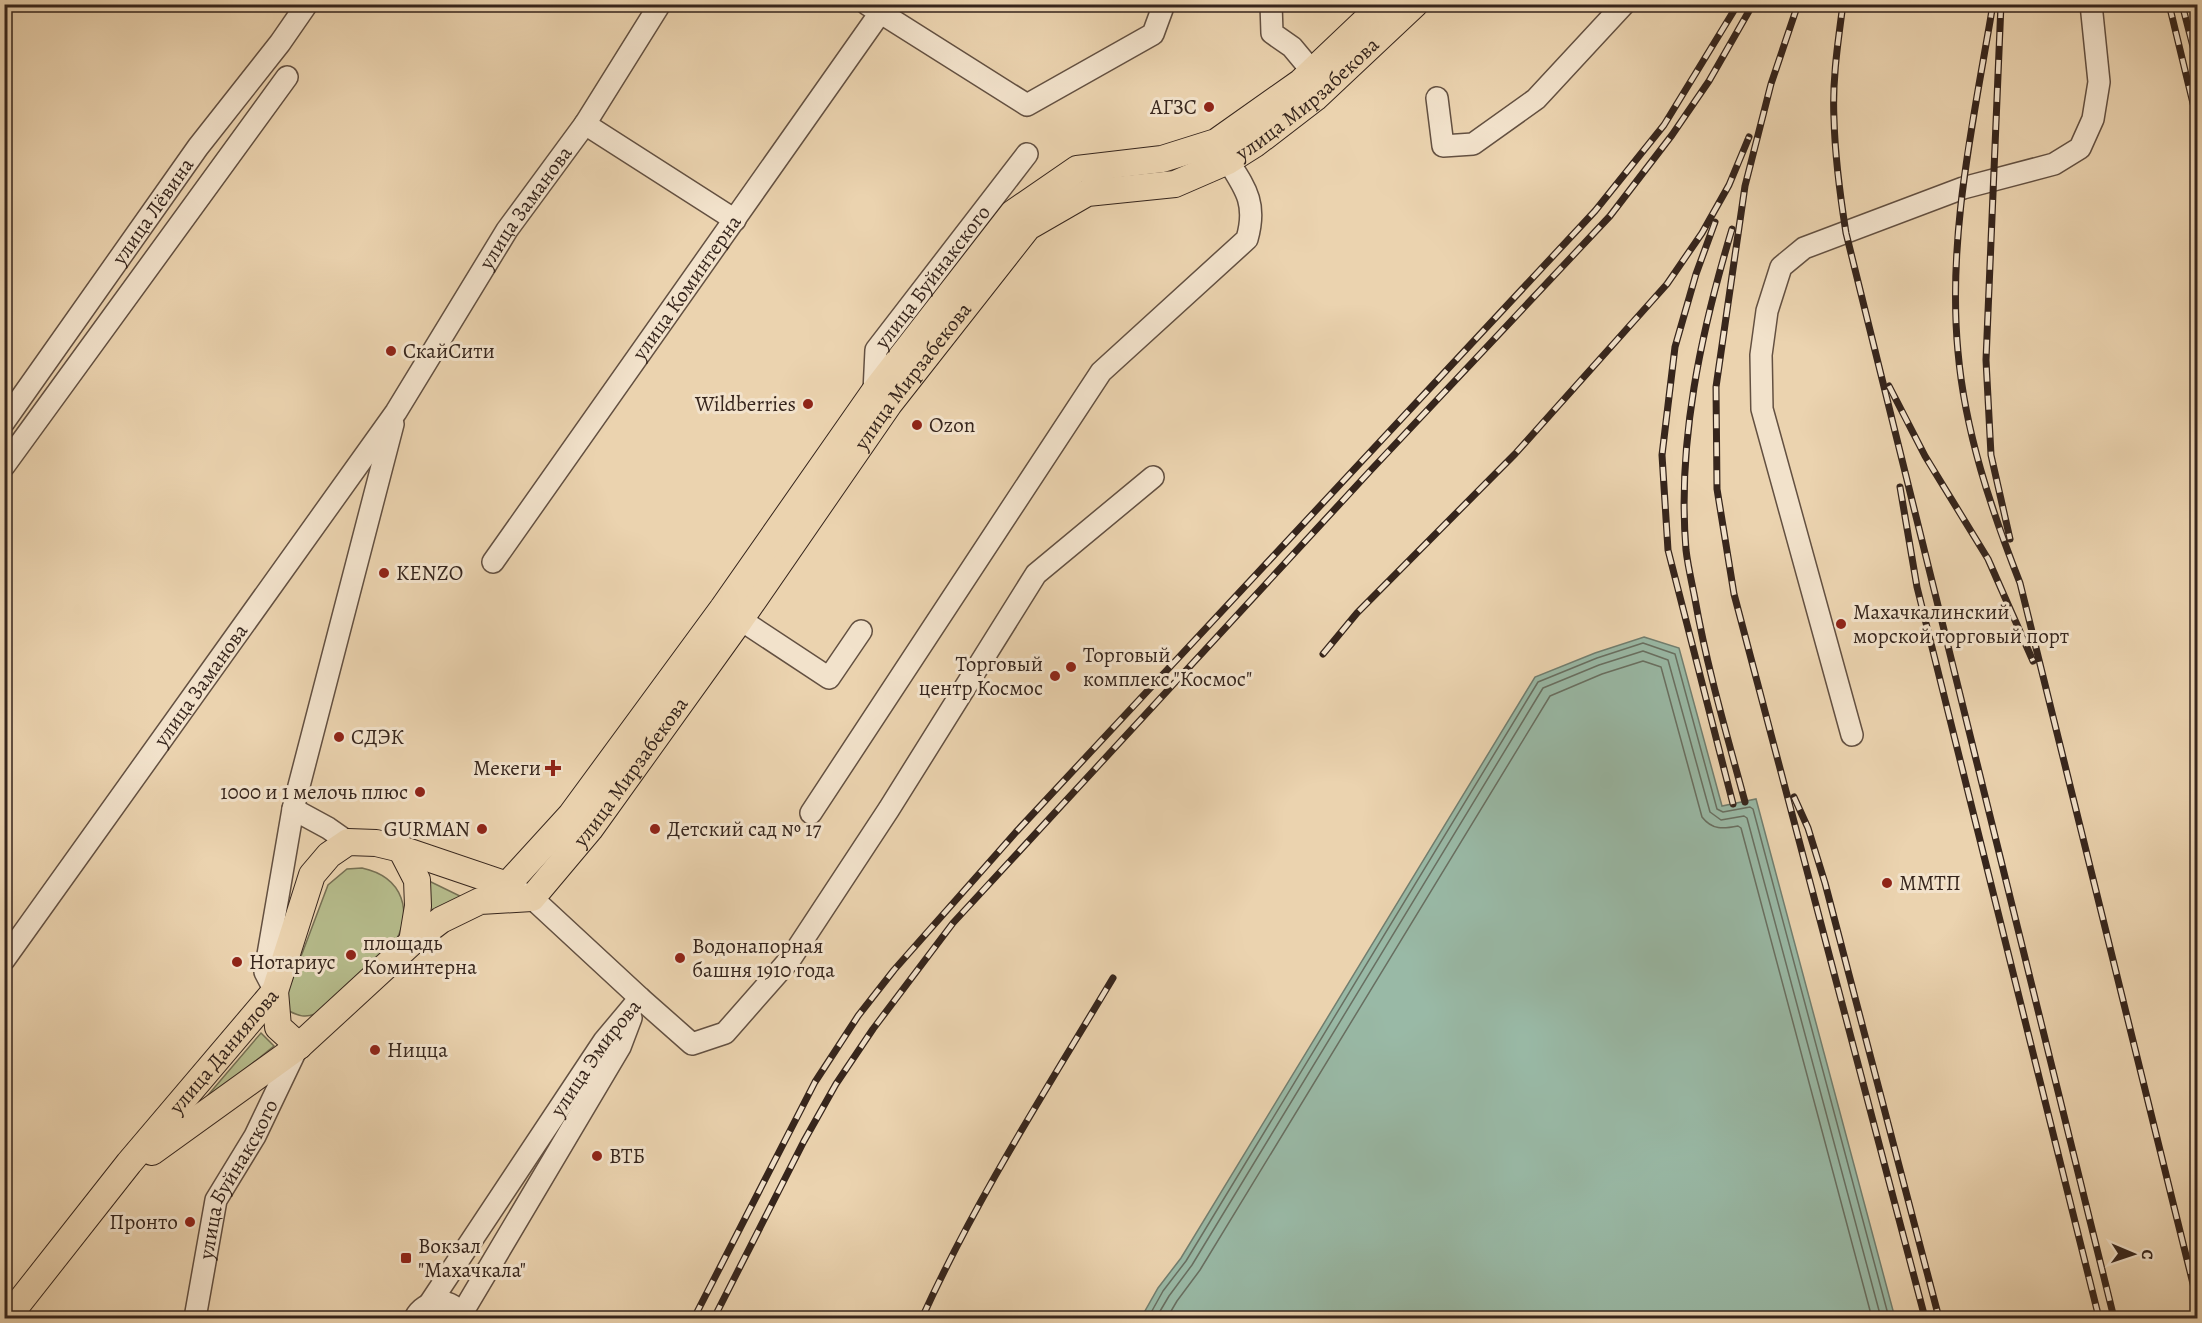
<svg xmlns="http://www.w3.org/2000/svg" width="2202" height="1323" font-family="Alegreya,serif">
<rect width="100%" height="100%" fill="#ebd3af"/>
<filter id="stains"><feTurbulence type="fractalNoise" baseFrequency=".00333" numOctaves="4"/><feColorMatrix values="0 0 0 0 .2 0 0 0 0 .09 0 0 0 0 .02 0 0 0 .5 -.17"/></filter>
<radialGradient id="worn" r=".72"><stop offset=".6" stop-color="#630" stop-opacity="0"/><stop offset="1" stop-color="#630" stop-opacity=".3"/></radialGradient>
<g fill="#b6bc8c" stroke="#767054" stroke-width="1.5">
<path d="M 362,868 C 403,877 415,912 392,947 L 315,1014 C 305,1018 299,1016 289,1011 L 286,996 L 328,885 L 347,869 Z"/>
<polygon points="429,881 464,898 425,917"/>
<polygon points="261,1033 274,1046 197,1108"/>
</g>
<polygon fill="#99b9a6" stroke="#717e6f" stroke-width="1.5" points="1644,637 1679,648 1722,806 1756,799 1895,1318 1141,1318 1158,1288 1181,1258 1535,677 1595,653"/>
<g fill="none" stroke-linecap="round" stroke-linejoin="round">
<g stroke="#686f61" stroke-width="1.5">
<polyline points="1148,1318 1163,1291 1186,1261 1538,682 1597,658 1643,643 1675,654 1717,809 1723,812 1750,807 1753,809 1889,1318"/>
<polyline points="1156,1318 1169,1296 1192,1265 1543,688 1599,665 1643,651 1668,660 1710,812 1721,820 1744,816 1747,818 1881,1318"/>
<path d="M 1167,1318 L 1177,1301 L 1200,1270 L 1550,696 L 1602,674 L 1643,661 L 1661,667 L 1702,817 C 1712,830 1723,829 1738,826 L 1741,828 L 1872,1318"/>
</g>
<g stroke="#635041" stroke-width="24">
<g id="minor">
<polyline points="867,4 1027,105 1153,34 1164,4"/>
<polyline points="1271,4 1272,33 1292,47 1312,71"/>
<polyline points="1437,98 1443,146 1473,144 1536,99 1624,4"/>
<polyline points="585,124 735,220"/>
<path id="s1" d="M 879,396 L 874,392 L 876,350 L 1027,154"/>
<path id="s2" d="M 4,422 L 198,147 L 280,43 L 307,4"/>
<polyline points="4,466 287,77"/>
<path id="s3" d="M 493,562 L 880,13"/>
<polyline points="729,612 829,678 861,631"/>
<polyline points="1852,735 1762,409 1761,355 1767,311 1781,267 1804,248 1963,188 2054,164 2080,148 2093,119 2099,82 2091,4"/>
<polyline points="293,809 328,828 348,842"/>
<path d="M 811,813 L 1101,372 L 1247,239 C 1257,204 1246,189 1228,161"/>
<polyline points="518,891 532,898 640,998 692,1044 725,1033 791,958 889,809 1036,574 1153,477"/>
<path id="s4" d="M 4,960 L 396,412 L 507,230 L 585,124 L 660,4"/>
<polyline points="275,991 265,972 293,809 393,424"/>
<path id="s5" d="M 430,1303 L 604,1041 L 640,998"/>
<polyline points="461,1315 620,1047 631,1018"/>
<path id="s6" d="M 195,1318 L 216,1200 L 255,1136 L 298,1046"/>
<path d="M 415,1318 C 424,1299 454,1295 462,1318"/>
</g>
</g>
<g stroke="#36251c" stroke-width="28">
<g id="major">
<polyline points="401,849 417,880 418,906 412,942"/>
<polyline points="275,991 278,1027 299,1046"/>
<path id="s7" d="M 152,1152 L 299,1046 L 412,942 L 441,920 L 480,901 L 532,898 L 590,829 L 740,620 L 889,404 L 1028,227 L 1087,193 L 1175,184 L 1228,161 L 1255,144 L 1315,98 L 1415,4"/>
<path id="s8" d="M 7,1318 L 129,1163 L 275,991 L 312,875 L 329,855 L 348,842 L 376,843 L 401,849 L 507,885 L 571,815 L 723,608 L 874,392 L 1013,213 L 1077,169 L 1162,159 L 1216,142 L 1301,82 L 1383,4"/>
</g>
</g>
<use href="#minor" stroke="#f2e2cb" stroke-width="21"/>
<use href="#major" stroke="#ebd3af" stroke-width="26"/>
<g stroke="#36251c" stroke-width="7">
<g id="rail">
<polyline points="1798,4 1771,84 1745,186 1716,387 1717,489 1734,594 1925,1318"/>
<path d="M 1843,4 C 1838,42 1832,81 1834,119 C 1835,157 1840,195 1846,233 L 2114,1318"/>
<path d="M 1993,4 C 1974,118 1947,236 1958,352 C 1965,432 1991,509 2020,583 L 2198,1304"/>
<polyline points="2001,4 1986,360 1991,455 2010,539"/>
<polyline points="2169,4 2198,124"/>
<polyline points="2182,4 2198,66"/>
<polyline points="1715,222 1696,274 1675,347 1662,455 1668,550 1733,804"/>
<path d="M 1732,229 C 1701,332 1677,442 1686,550 C 1688,567 1692,583 1695,599 C 1707,668 1727,735 1745,802"/>
<polyline points="1889,386 1925,456 1988,559 2033,661"/>
<polyline points="1900,487 1917,587 2099,1318"/>
<polyline points="1323,654 1357,613 1515,454 1667,284 1702,233 1729,185 1749,137"/>
<polyline points="1794,797 1808,828 1825,883 1939,1318"/>
<polyline points="694,1318 815,1082 858,1016 894,970 1016,832 1595,211 1664,125 1738,4"/>
<polyline points="714,1318 804,1141 836,1084 873,1029 953,923 1371,470 1610,216 1672,135 1709,81 1753,4"/>
<path d="M 922,1318 C 976,1199 1046,1090 1113,978"/>
</g>
</g>
<use href="#rail" stroke="#f2e2cb" stroke-width="4.5" stroke-dasharray="14" stroke-linecap="butt"/>
</g>
<g fill="#8f2418" stroke="#f2e2cb" stroke-width="2">
<circle cx="1209" cy="107" r="6"/>
<circle cx="391" cy="351" r="6"/>
<circle cx="808" cy="404" r="6"/>
<circle cx="917" cy="425" r="6"/>
<circle cx="384" cy="573" r="6"/>
<circle cx="1841" cy="624" r="6"/>
<circle cx="1071" cy="667" r="6"/>
<circle cx="1055" cy="676" r="6"/>
<circle cx="339" cy="737" r="6"/>
<path d="M550 759h6v6h6v6h-6v6h-6v-6h-6v-6h6z"/>
<circle cx="420" cy="792" r="6"/>
<circle cx="482" cy="829" r="6"/>
<circle cx="655" cy="829" r="6"/>
<circle cx="1887" cy="883" r="6"/>
<circle cx="351" cy="955" r="6"/>
<circle cx="680" cy="958" r="6"/>
<circle cx="237" cy="962" r="6"/>
<circle cx="375" cy="1050" r="6"/>
<circle cx="597" cy="1156" r="6"/>
<circle cx="190" cy="1222" r="6"/>
<rect x="400" y="1252" width="12" height="12" rx="3"/>
</g>
<g text-anchor="middle" stroke-width="6" stroke-linejoin="round" paint-order="stroke">
<g font-size="21" fill="#36251c" stroke="#f2e2cb">
<text dy="7" stroke="none"><textPath href="#s7" startOffset="1617">улица Мирзабекова</textPath></text>
<text dy="7" stroke="none"><textPath href="#s4" startOffset="916">улица Заманова</textPath></text>
<text dy="7" stroke="none"><textPath href="#s2" startOffset="258">улица Лёвина</textPath></text>
<text dy="7" stroke="none"><textPath href="#s1" startOffset="141">улица Буйнакского</textPath></text>
<text dy="7" stroke="none"><textPath href="#s3" startOffset="336">улица Коминтерна</textPath></text>
<text dy="7" stroke="none"><textPath href="#s7" startOffset="1113">улица Мирзабекова</textPath></text>
<text dy="7" stroke="none"><textPath href="#s4" startOffset="338">улица Заманова</textPath></text>
<text dy="7" stroke="none"><textPath href="#s7" startOffset="627">улица Мирзабекова</textPath></text>
<text dy="7" stroke="none"><textPath href="#s8" startOffset="344">улица Даниялова</textPath></text>
<text dy="7" stroke="none"><textPath href="#s5" startOffset="296">улица Эмирова</textPath></text>
<text dy="7" stroke="none"><textPath href="#s6" startOffset="147">улица Буйнакского</textPath></text>
</g>
<g font-size="21" fill="#36251c" stroke="#f2e2cb" text-anchor="start">
<text x="1197" y="114" text-anchor="end">АГЗС</text>
<text x="403" y="358">СкайСити</text>
<text x="796" y="411" text-anchor="end">Wildberries</text>
<text x="929" y="432">Ozon</text>
<text x="396" y="580">KENZO</text>
<text x="1853" y="619">Махачкалинский<tspan x="1853" dy="24">морской торговый порт</tspan></text>
<text x="1083" y="662">Торговый<tspan x="1083" dy="24">комплекс "Космос"</tspan></text>
<text x="1043" y="671" text-anchor="end">Торговый<tspan x="1043" dy="24">центр Космос</tspan></text>
<text x="351" y="744">СДЭК</text>
<text x="541" y="775" text-anchor="end">Мекеги</text>
<text x="408" y="799" text-anchor="end">1000 и 1 мелочь плюс</text>
<text x="470" y="836" text-anchor="end">GURMAN</text>
<text x="667" y="836">Детский сад № 17</text>
<text x="1899" y="890">ММТП</text>
<text x="363" y="950">площадь<tspan x="363" dy="24">Коминтерна</tspan></text>
<text x="692" y="953">Водонапорная<tspan x="692" dy="24">башня 1910 года</tspan></text>
<text x="249" y="969">Нотариус</text>
<text x="387" y="1057">Ницца</text>
<text x="609" y="1163">ВТБ</text>
<text x="178" y="1229" text-anchor="end">Пронто</text>
<text x="418" y="1253">Вокзал<tspan x="418" dy="24">"Махачкала"</tspan></text>
</g>
</g>
<rect width="2202" height="1323" fill="none" stroke="#ebd3af" stroke-width="24"/>
<rect x="6" y="6" width="2190" height="1311" fill="none" stroke="#36251c" stroke-width="3"/>
<rect x="12" y="12" width="2178" height="1299" fill="none" stroke="#36251c" stroke-width="1.5"/>
<g transform="translate(2133 1254) rotate(92)" stroke="#f2e2cb" stroke-width="4.5" paint-order="stroke">
<path d="M0-4.5L10 22L0 15L-10 22Z" fill="#36251c"/>
<text y="-9" font-size="16" font-weight="bold" text-anchor="middle" fill="#36251c">С</text>
</g>
<rect width="100%" height="100%" filter="url(#stains)"/>
<rect width="100%" height="100%" fill="url(#worn)"/>
</svg>
